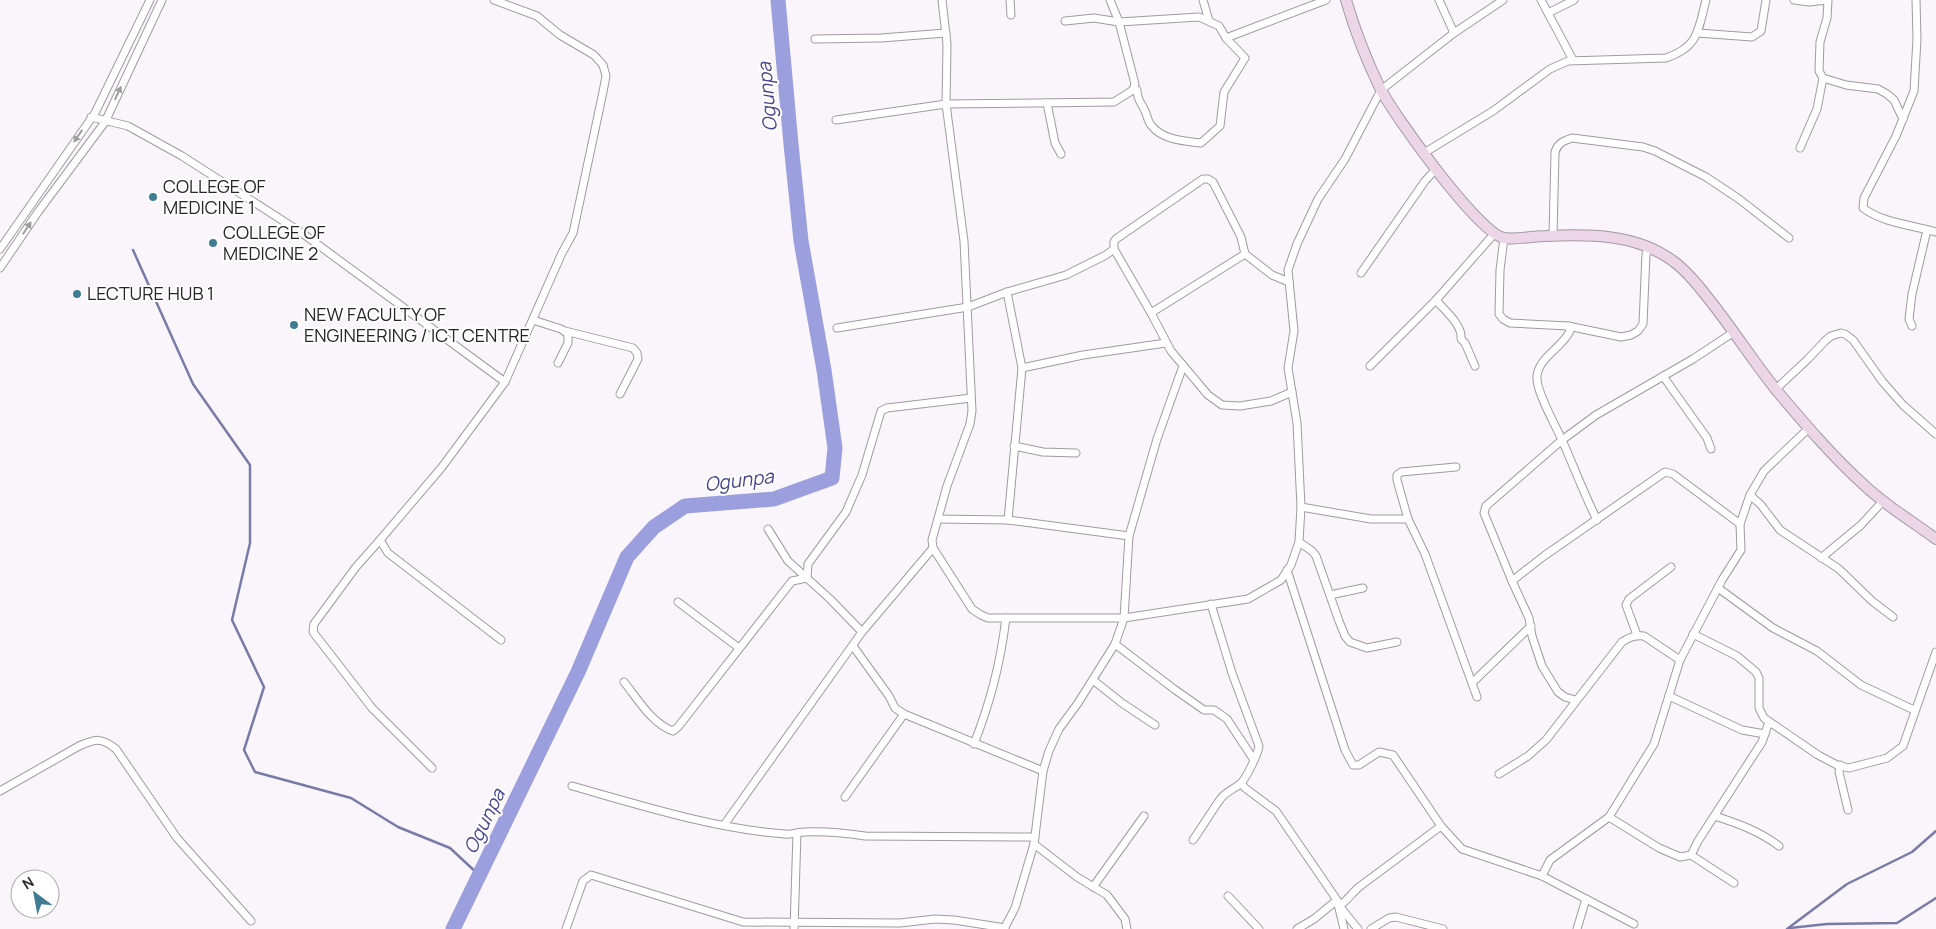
<svg xmlns="http://www.w3.org/2000/svg" width="1936" height="929" font-family="Manrope,sans-serif">
<rect width="100%" height="100%" fill="#faf4fb"/>
<g fill="none" stroke-linecap="round" stroke-linejoin="round">
<g stroke="#787ba7" stroke-width="2.5">
<polyline points="133,250 193,384 250,465 250,543 232,620 264,687 244,750 255,772 351,798 398,827 450,848 479,875"/>
<polyline points="1790,928 1827,924 1897,923 1936,898"/>
<polyline points="1787,929 1847,884 1912,852 1936,831"/>
</g>
<polyline stroke="#9b9fdd" stroke-width="15" points="453,929 578,672 627,557 654,527 685,506 774,499 832,478 835,448 824,370 801,241 791,144 778,0"/>
<g stroke="#a09aa1" stroke-width="9">
<g id="street">
<polyline points="494,0 537,16 560,35 594,55 603,65 606,76 603,92 573,233 562,253 505,382 442,467 380,540 388,553 501,640"/>
<polyline points="942,0 947,44 946,104 964,241 972,411 970,424 947,486 932,540 933,548 972,609 981,615 988,618 1124,618 1248,599 1281,580 1291,565 1299,542 1301,507 1297,423 1288,368 1294,331 1288,270 1297,244 1318,199 1345,159 1381,90 1454,33 1503,0"/>
<polyline points="1010,0 1011,15"/>
<polyline points="1203,0 1209,21"/>
<polyline points="1439,0 1454,33"/>
<polyline points="1541,0 1573,60"/>
<polyline points="1794,0 1809,2 1827,0"/>
<path d="M 1916,0 L 1917,39 L 1914,91 L 1896,136 L 1864,198 L 1863,208 C 1883,223 1912,225 1936,232"/>
<polyline points="1548,13 1574,0"/>
<path d="M 1065,21 L 1094,18 L 1119,22 L 1199,17 L 1219,26 L 1226,38 L 1245,58 L 1224,92 L 1220,126 L 1201,143 C 1184,141 1162,140 1151,125 C 1148,122 1147,115 1145,111 C 1141,102 1137,100 1137,90 L 1133,90"/>
<polyline points="1698,33 1752,37 1761,31 1766,0"/>
<polyline points="1226,38 1326,0"/>
<polyline points="815,39 881,38 946,33"/>
<polyline points="1823,78 1846,85 1878,89 1887,94 1894,100 1903,119"/>
<polyline points="1047,103 1055,143 1061,154"/>
<polyline points="91,117 128,126 182,156 302,233 505,382"/>
<polyline points="836,120 946,104 1114,102 1133,90 1135,84 1119,22 1110,0"/>
<polyline points="1800,148 1817,109 1823,78 1819,71 1820,42 1827,18 1828,0"/>
<path d="M 1424,153 L 1493,111 L 1550,69 L 1568,61 L 1666,58 C 1699,47 1698,30 1706,0"/>
<path d="M 1553,235 L 1555,152 C 1558,143 1563,141 1572,138 L 1643,147 L 1655,151 L 1706,177 L 1739,199 L 1789,238"/>
<polyline points="1504,238 1500,270 1499,314 1503,319 1510,323 1568,326 1621,337 1631,335 1638,331 1643,324 1646,254 1649,246"/>
<polyline points="0,249 95,113 150,0"/>
<polyline points="1114,249 1151,313 1171,351 1208,395 1222,405 1240,406 1271,401 1292,392"/>
<polyline points="0,268 38,212 105,122 162,0"/>
<polyline points="1361,273 1425,181 1436,169"/>
<polyline points="1007,292 1022,368 1008,520"/>
<path d="M 1436,300 C 1444,310 1463,325 1461,339 L 1465,343 L 1475,366"/>
<polyline points="1151,313 1245,254"/>
<polyline points="533,320 561,329 568,334 568,343 558,363"/>
<path d="M 1568,326 L 1570,331 C 1562,348 1539,357 1537,376 C 1535,390 1556,426 1562,440 C 1574,467 1584,494 1597,520"/>
<polyline points="1912,326 1909,319 1912,294 1927,230"/>
<polyline points="837,328 968,307 1007,292 1066,275 1106,255 1114,249 1114,242 1116,239 1203,179 1208,179 1213,182 1241,237 1245,254 1272,275 1289,282"/>
<polyline points="565,331 633,348 637,353 638,359 620,394"/>
<polyline points="1370,366 1436,300 1494,234"/>
<polyline points="1022,368 1083,355 1166,343"/>
<polyline points="1663,376 1707,438 1711,449"/>
<polyline points="1776,389 1808,359 1825,341 1831,336 1841,333 1845,334 1853,340 1882,381 1903,405 1936,434"/>
<polyline points="1014,446 1043,452 1076,453"/>
<polyline points="1456,467 1401,472 1397,475 1397,480 1408,519 1425,554 1477,697"/>
<polyline points="1750,495 1761,505 1780,530 1839,569 1872,601 1893,617"/>
<polyline points="1301,507 1371,519 1408,519"/>
<polyline points="938,519 1008,520 1129,536"/>
<polyline points="768,529 788,561 830,599 862,632"/>
<polyline points="380,540 356,567 314,624 313,632 372,708 432,768"/>
<polyline points="1299,542 1312,551 1316,556 1339,621 1345,636 1350,642 1367,648 1397,642"/>
<polyline points="1821,558 1861,525 1883,501"/>
<polyline points="1287,570 1345,750 1353,765 1359,765 1379,752 1393,755 1441,826 1462,849 1542,876 1634,924"/>
<polyline points="1512,581 1544,556 1665,472 1673,474 1740,524"/>
<polyline points="1718,588 1773,628 1817,651 1861,685 1914,710"/>
<polyline points="1330,595 1363,588"/>
<polyline points="678,602 739,648"/>
<polyline points="1693,634 1737,656 1756,672 1759,678 1759,708 1764,718 1818,755 1837,765 1849,768 1887,758 1903,746 1936,652"/>
<polyline points="1637,635 1626,605 1629,599 1671,567"/>
<polyline points="1115,644 1174,689 1204,710 1214,710 1227,719 1254,760"/>
<polyline points="853,646 889,696 895,708 904,714 1043,771"/>
<polyline points="1093,680 1122,703 1155,725"/>
<path d="M 624,682 C 637,698 652,724 673,731 L 678,727 L 792,581 L 807,578 L 808,564 L 846,512 L 862,475 L 881,411 L 887,408 L 971,398"/>
<polyline points="1472,683 1531,626"/>
<polyline points="1669,696 1742,730 1765,734"/>
<polyline points="1575,700 1565,697 1558,692 1542,666 1532,636 1529,618 1512,581 1484,513 1486,506 1562,440 1596,415 1693,359 1734,332"/>
<path d="M 974,744 C 991,700 1000,665 1006,618"/>
<polyline points="1840,765 1839,772 1848,810"/>
<path d="M 1499,774 L 1528,756 L 1546,740 L 1622,642 C 1630,637 1635,635 1644,636 L 1680,660"/>
<polyline points="1241,783 1245,788 1276,811 1337,900 1344,929"/>
<path d="M 572,786 C 640,805 715,829 785,834 C 791,835 798,832 804,832 C 824,831 845,833 865,836 L 1035,837"/>
<path d="M 0,791 L 79,746 C 96,739 101,737 116,749 L 177,838 L 251,921"/>
<polyline points="845,797 904,714"/>
<path d="M 1715,816 C 1739,824 1759,831 1779,846"/>
<polyline points="1609,817 1659,848 1680,857 1691,855"/>
<polyline points="724,825 862,632 933,548"/>
<path d="M 1193,840 C 1202,827 1210,814 1219,801 C 1224,792 1233,790 1240,784 C 1246,779 1258,754 1259,746 L 1232,673 L 1211,604"/>
<polyline points="1034,844 1077,877 1107,895 1125,919 1127,929"/>
<polyline points="1542,876 1550,860 1609,817 1654,744 1680,660 1722,580 1741,550 1740,524 1750,495 1764,471 1809,428"/>
<polyline points="1734,883 1691,855 1698,841 1762,742 1769,722"/>
<polyline points="1093,887 1144,816"/>
<polyline points="1228,896 1259,929"/>
<path d="M 1339,906 C 1347,901 1352,893 1359,887 L 1441,826"/>
<polyline points="1341,908 1358,929"/>
<polyline points="566,929 583,881 591,875 743,922 900,923 935,919 954,920 1005,928"/>
<polyline points="794,929 797,833"/>
<polyline points="1004,929 1015,908 1034,844 1043,771 1049,751 1059,729 1078,703 1115,644 1124,618 1129,536 1157,439 1183,366"/>
<polyline points="1297,929 1314,919 1337,900"/>
<polyline points="1371,929 1389,918 1396,917 1443,929"/>
<polyline points="1577,929 1586,899"/>
</g>
</g>
<g stroke="#a09aa1" stroke-width="12">
<path id="secondary" d="M 1346,0 C 1355,31 1366,59 1380,88 C 1393,114 1478,233 1504,238 C 1516,240 1533,236 1546,236 C 1590,234 1637,234 1673,261 C 1687,271 1698,285 1708,298 C 1732,328 1753,361 1777,391 C 1804,423 1833,457 1864,485 C 1886,506 1912,521 1936,539"/>
</g>
<use href="#street" stroke="#fff" stroke-width="7"/>
<use href="#secondary" stroke="#ecd5e6" stroke-width="10"/>
</g>
<defs><path id="oneway-solid" d="M-6-.8H1V-3.2L6.5 0L1 3.2V.8H-6Z" transform="scale(1.25)"/></defs>
<g fill="#9e9d9e">
<use href="#oneway-solid" transform="translate(118 93) rotate(-65)"/>
<use href="#oneway-solid" transform="translate(78 136) rotate(125)"/>
<use href="#oneway-solid" transform="translate(27 228) rotate(-56)"/>
</g>
<g fill="#407c93" stroke="#fff" stroke-width="2">
<circle cx="153" cy="197" r="5"/>
<circle cx="213" cy="243" r="5"/>
<circle cx="77" cy="294" r="5"/>
<circle cx="294" cy="325" r="5"/>
</g>
<g text-anchor="middle" stroke-width="4" stroke-linejoin="round" paint-order="stroke">
<g font-size="18" fill="#282628" stroke="#fff" text-anchor="start">
<text x="163" y="193">COLLEGE OF<tspan x="163" dy="21">MEDICINE 1</tspan></text>
<text x="223" y="239">COLLEGE OF<tspan x="223" dy="21">MEDICINE 2</tspan></text>
<text x="87" y="300">LECTURE HUB 1</text>
<text x="304" y="321">NEW FACULTY OF<tspan x="304" dy="21">ENGINEERING / ICT CENTRE</tspan></text>
</g>
<g font-size="19" font-style="italic" fill="#47458f" stroke="#fff">
<text transform="translate(767 97) rotate(-95)" y="7">Ogunpa</text>
<text transform="translate(739 480) rotate(-7)" y="7">Ogunpa</text>
<text transform="translate(484 821) rotate(-64)" y="7">Ogunpa</text>
</g>
</g>
<g transform="translate(35 894) rotate(328)"><circle r="24" fill="#ffffff" stroke="#a9a8a9"/>
<path d="M0-4L9 19L0 12L-9 19Z" fill="#407c93"/>
<text y="-8" font-size="14" font-weight="bold" text-anchor="middle" fill="#282628">N</text>
</g>
</svg>
